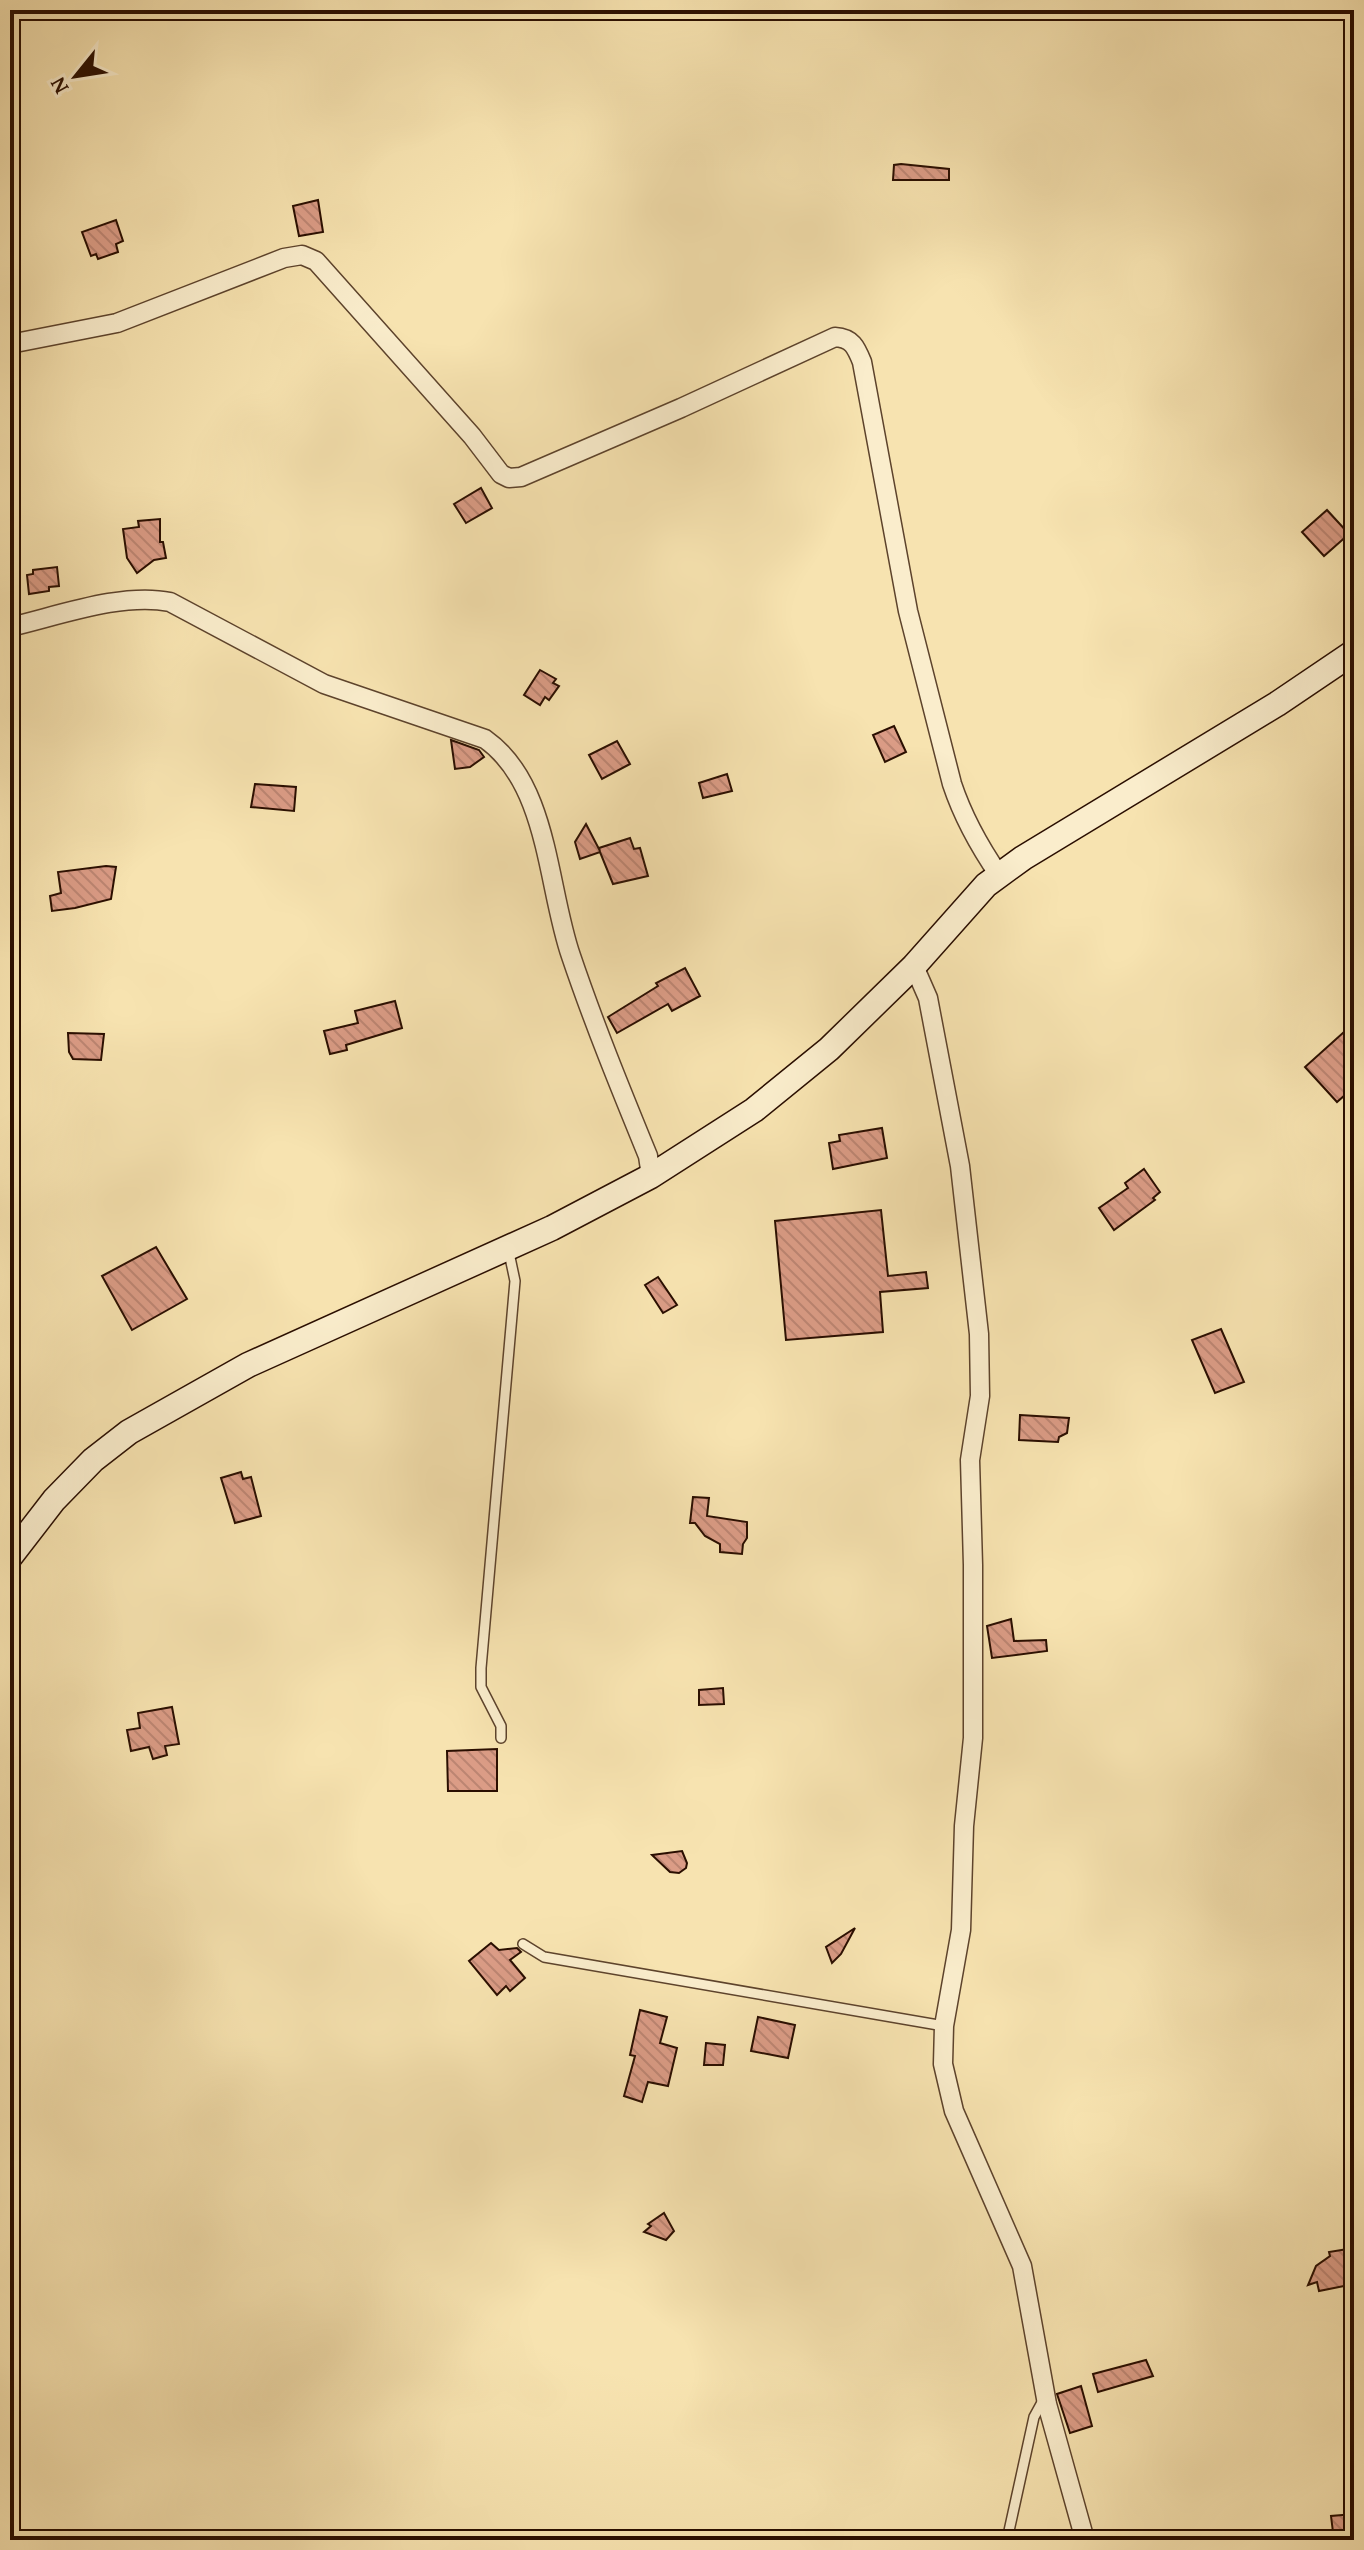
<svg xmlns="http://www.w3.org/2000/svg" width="1364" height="2550" font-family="'Gentium Book Plus',serif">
<defs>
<pattern id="building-back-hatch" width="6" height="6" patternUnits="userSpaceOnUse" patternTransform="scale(2)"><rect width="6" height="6" fill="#db9c86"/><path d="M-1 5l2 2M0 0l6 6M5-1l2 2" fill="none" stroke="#bc8572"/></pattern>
</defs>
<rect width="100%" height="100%" fill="#f7e3b0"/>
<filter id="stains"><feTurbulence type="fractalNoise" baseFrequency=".0025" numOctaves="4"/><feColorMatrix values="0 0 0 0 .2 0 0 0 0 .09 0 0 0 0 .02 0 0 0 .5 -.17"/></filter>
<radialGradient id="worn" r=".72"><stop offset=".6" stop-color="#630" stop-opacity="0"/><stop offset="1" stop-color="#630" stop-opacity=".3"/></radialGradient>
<g fill="url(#building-back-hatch)" stroke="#2a0e00" stroke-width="2">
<polygon points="901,164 949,169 949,180 893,180 894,165"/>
<polygon points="318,200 323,232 299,236 293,206"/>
<polygon points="116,220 123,241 116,244 118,252 98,259 96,254 91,256 82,232"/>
<polygon points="481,488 492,508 466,523 454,504"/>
<polygon points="1327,510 1349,534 1324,556 1302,532"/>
<polygon points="160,519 160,542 163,542 166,558 154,560 137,573 127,558 123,529 139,527 138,521"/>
<polygon points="57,567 59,586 49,587 49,591 29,594 27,575 33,574 33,570"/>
<polygon points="540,670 556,679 553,683 559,686 549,700 545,697 540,705 524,695"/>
<polygon points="894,726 906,752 885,762 873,735"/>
<polygon points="451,740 479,750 484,757 470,767 455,769"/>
<polygon points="617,741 630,764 602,779 589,755"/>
<polygon points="727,774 732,791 703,798 699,783"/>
<polygon points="255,784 296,787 294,811 251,807"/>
<polygon points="586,824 600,851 599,848 630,838 634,849 640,848 648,876 613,884 600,852 580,859 575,842"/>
<polygon points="106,866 116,867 111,899 75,908 52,911 50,896 61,893 58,872"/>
<polygon points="685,968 700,996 672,1011 668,1004 617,1033 608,1017 658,986 656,983"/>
<polygon points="395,1001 402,1028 346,1045 347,1050 330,1054 324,1031 358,1023 355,1011"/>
<polygon points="1354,1023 1354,1087 1337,1102 1305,1067"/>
<polygon points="68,1033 104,1034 101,1060 73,1059 69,1052"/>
<polygon points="882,1128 887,1158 833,1169 829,1143 840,1141 839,1135"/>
<polygon points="1144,1169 1160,1192 1153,1198 1155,1200 1114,1230 1099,1208 1128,1188 1125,1183"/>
<polygon points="881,1210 888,1276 926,1272 928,1288 880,1292 883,1332 786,1340 775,1221"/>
<polygon points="156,1247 187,1299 132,1330 102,1276"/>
<polygon points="658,1277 677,1305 663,1313 645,1285"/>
<polygon points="1221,1329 1244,1382 1215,1393 1192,1340"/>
<polygon points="1020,1415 1069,1418 1067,1433 1059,1437 1058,1442 1019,1440"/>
<polygon points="241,1472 243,1479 251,1477 261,1516 235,1523 221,1478"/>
<polygon points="693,1497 709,1498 707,1516 747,1522 747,1538 743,1544 742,1554 720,1552 720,1544 705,1536 695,1523 690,1523"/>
<polygon points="1011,1619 1014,1641 1046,1640 1047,1651 992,1658 987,1626"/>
<polygon points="723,1688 724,1704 699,1705 699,1690"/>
<polygon points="172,1707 179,1744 165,1746 167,1755 153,1759 149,1747 131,1751 127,1730 140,1728 138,1713"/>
<polygon points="497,1749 497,1791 448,1791 447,1751"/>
<polygon points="682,1851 687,1863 686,1868 679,1873 670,1872 652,1855"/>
<polygon points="855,1928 841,1954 832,1963 826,1947"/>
<polygon points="491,1943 499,1950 517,1948 521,1952 510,1960 525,1978 510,1991 506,1986 497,1995 469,1961"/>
<polygon points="640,2010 667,2017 660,2043 677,2048 668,2086 648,2082 642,2102 624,2096 635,2056 630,2055"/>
<polygon points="758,2017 795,2025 788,2058 751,2051"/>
<polygon points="706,2043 725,2045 723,2065 704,2065"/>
<polygon points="664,2213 674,2231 666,2240 644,2232 651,2226 648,2224"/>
<polygon points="1354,2248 1354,2284 1319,2291 1317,2282 1308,2285 1316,2266 1330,2256 1329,2252"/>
<polygon points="1146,2360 1153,2376 1098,2392 1093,2374"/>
<polygon points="1081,2386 1092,2426 1070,2433 1057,2394"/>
<polygon points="1354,2514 1354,2540 1334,2540 1331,2516"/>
</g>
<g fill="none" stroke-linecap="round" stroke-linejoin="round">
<g stroke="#5d432c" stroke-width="12">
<g id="service">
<polyline points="501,1738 501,1726 481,1687 481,1668 515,1281 508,1248"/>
<polyline points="523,1944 544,1957 944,2026"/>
<polyline points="1007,2540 1034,2417 1045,2397"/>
</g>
</g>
<g stroke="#5d432c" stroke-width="21">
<g id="minor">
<path d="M 10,344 L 117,323 L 284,258 L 302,255 L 316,261 L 472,436 L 501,474 L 509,478 L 521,477 L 681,408 L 835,337 C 852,338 856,347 862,362 L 908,611 L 952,784 C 963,817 979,846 999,875"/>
<path d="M 10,627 C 58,616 122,592 170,602 L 324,684 L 485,739 C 549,784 547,887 571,956 C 594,1024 621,1090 648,1156 L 651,1176"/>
<polyline points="914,966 928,998 960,1166 979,1334 980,1396 970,1460 973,1565 973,1738 964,1826 961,1930 944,2026 943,2064 954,2111 1022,2266 1047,2404 1085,2540"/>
</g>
</g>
<g stroke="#2a0e00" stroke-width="27">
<polyline id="secondary" points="10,1557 54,1500 93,1460 129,1432 248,1365 552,1228 651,1176 754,1110 829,1049 914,966 986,885 1023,858 1277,704 1354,652"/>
</g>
<use href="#service" stroke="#faedcc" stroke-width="9"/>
<use href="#minor" stroke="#faedcc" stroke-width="18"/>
<use href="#secondary" stroke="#faedcc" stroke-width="24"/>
</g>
<rect width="1364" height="2550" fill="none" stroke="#f7e3b0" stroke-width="40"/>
<rect x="12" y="12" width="1340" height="2526" fill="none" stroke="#2a0e00" stroke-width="4"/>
<rect x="20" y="20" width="1324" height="2510" fill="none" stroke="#2a0e00" stroke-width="2"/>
<g transform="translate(76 76) rotate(240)" stroke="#faedcc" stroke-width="6" paint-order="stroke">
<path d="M0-6L14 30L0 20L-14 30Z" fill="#2a0e00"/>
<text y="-12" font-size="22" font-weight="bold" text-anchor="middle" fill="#2a0e00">N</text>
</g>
<rect width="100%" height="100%" filter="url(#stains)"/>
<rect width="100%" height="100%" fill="url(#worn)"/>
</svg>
